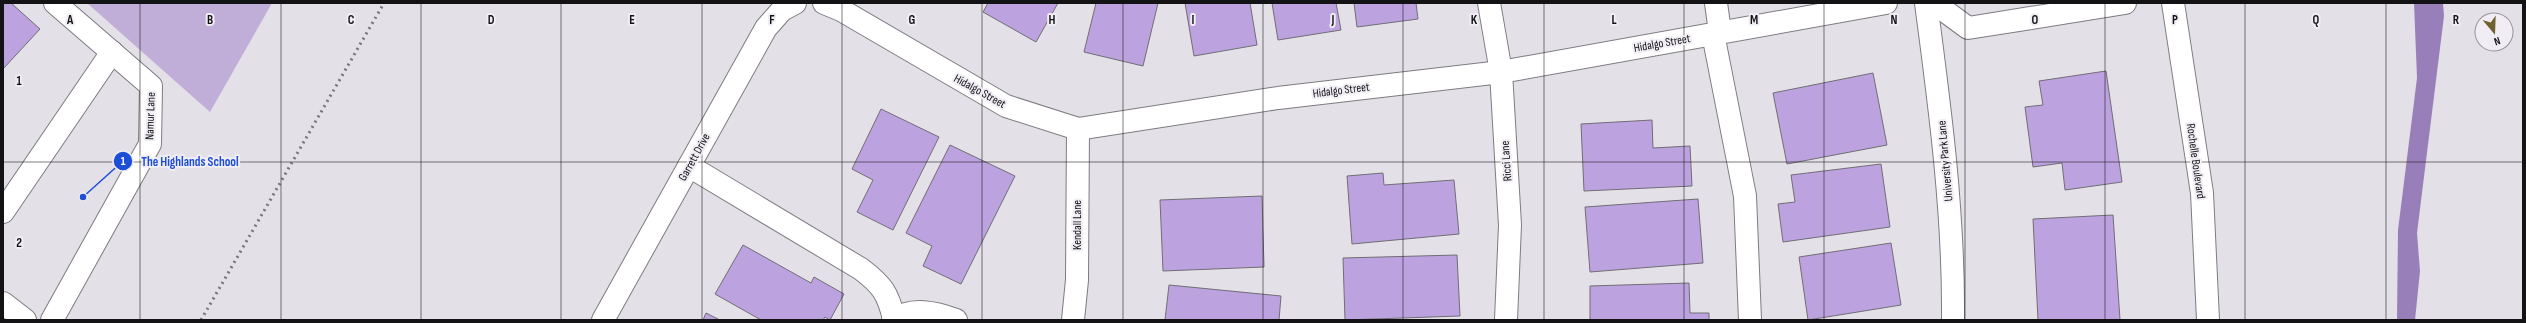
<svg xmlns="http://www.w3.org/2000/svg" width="2526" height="323" font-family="'Sofia Sans Condensed',sans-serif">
<rect width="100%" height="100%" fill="#e3e0e7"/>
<polygon fill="#c0aed8" points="87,3 272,3 210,112"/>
<polygon fill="#997fba" points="2414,3 2443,3 2444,16 2417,233 2420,271 2415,320 2397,320 2398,230 2417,78"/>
<g fill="#bda2e0" stroke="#706e74">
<polygon points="3,3 11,3 40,29 3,69"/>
<polygon points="988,3 1058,3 1036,42 983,12"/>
<polygon points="1096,3 1158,3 1143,66 1084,52"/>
<polygon points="1185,3 1250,3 1257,45 1194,56"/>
<polygon points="1272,3 1336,3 1341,30 1278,40"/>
<polygon points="1354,3 1416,3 1418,19 1357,27"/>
<polygon points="2106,71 2122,182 2065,190 2062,163 2033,167 2025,107 2043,105 2039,81"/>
<polygon points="1873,73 1887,145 1787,164 1773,93"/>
<polygon points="881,109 939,137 893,230 857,212 873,180 852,169"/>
<polygon points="1652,120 1653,148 1690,146 1692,186 1584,191 1581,124"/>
<polygon points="950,145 1015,176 961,284 923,266 932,246 906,233"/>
<polygon points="1881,164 1890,227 1783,242 1778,204 1795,202 1791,175"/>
<polygon points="1383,173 1384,185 1454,180 1459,234 1352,244 1347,176"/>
<polygon points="1262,196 1264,267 1163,271 1160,200"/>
<polygon points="1698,199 1703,263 1590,272 1585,207"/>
<polygon points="2113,215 2120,320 2038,320 2033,219"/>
<polygon points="1891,243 1901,305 1808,320 1799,257"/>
<polygon points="743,245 811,283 814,277 844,294 830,320 825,317 823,320 761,320 715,294"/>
<polygon points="1457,255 1460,316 1345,320 1343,258"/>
<polygon points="1689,283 1690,313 1709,313 1709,320 1590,320 1590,286"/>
<polygon points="1169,285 1281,296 1279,320 1165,320"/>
<polygon points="706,313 720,320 703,320"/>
</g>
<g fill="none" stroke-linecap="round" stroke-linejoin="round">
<g stroke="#7e7b81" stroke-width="24">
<g id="minor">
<polyline points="824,3 841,10 1006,106 1078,129 1278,98 1501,72 1886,3"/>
<polyline points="1489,3 1501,72 1510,225 1506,320"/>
<polyline points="1716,3 1720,32"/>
<path d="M 1926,3 C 1940,108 1954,214 1953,320"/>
<polyline points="1934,3 1968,28 2125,3"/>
<polyline points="1713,34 1745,196 1750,320"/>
<path d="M 689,166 L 861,269 C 882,285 888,293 894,319"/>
<polyline points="3,212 112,52"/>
<polyline points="3,303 25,320"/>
<polyline points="52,320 150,144 151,86 55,3"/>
<polyline points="603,320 766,28 782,10 795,3"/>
<path d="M 893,320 C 912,307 935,312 956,320"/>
<polyline points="1073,320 1077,280 1078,129"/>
</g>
</g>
<g stroke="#7e7b81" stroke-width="24">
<polyline id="major" points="2173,3 2202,193 2208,320"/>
</g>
<use href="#minor" stroke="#fff" stroke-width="22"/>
<use href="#major" stroke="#fff" stroke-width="22"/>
<polyline stroke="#78767b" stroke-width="3" stroke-dasharray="2 4" stroke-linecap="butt" points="201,320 384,3"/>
</g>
<path fill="none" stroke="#131214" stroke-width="1" stroke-opacity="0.55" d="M 140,3 L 140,320M 281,3 L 281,320M 421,3 L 421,320M 561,3 L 561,320M 702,3 L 702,320M 842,3 L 842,320M 982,3 L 982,320M 1123,3 L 1123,320M 1263,3 L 1263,320M 1403,3 L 1403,320M 1544,3 L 1544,320M 1684,3 L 1684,320M 1824,3 L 1824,320M 1965,3 L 1965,320M 2105,3 L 2105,320M 2245,3 L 2245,320M 2386,3 L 2386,320M 3,162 L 2523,162"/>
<g text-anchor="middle" stroke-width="4" stroke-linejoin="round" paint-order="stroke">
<g font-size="12" fill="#131214" stroke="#f0edf4">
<text transform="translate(1662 43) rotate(-10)" y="4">Hidalgo Street</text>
<text transform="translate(1341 90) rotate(-7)" y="4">Hidalgo Street</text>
<text transform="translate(980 91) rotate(29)" y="4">Hidalgo Street</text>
<text transform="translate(150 116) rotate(-88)" y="4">Namur Lane</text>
<text transform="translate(694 157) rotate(-61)" y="4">Garrett Drive</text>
<text transform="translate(1506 161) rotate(-94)" y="4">Ricci Lane</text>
<text transform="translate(1945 161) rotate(-95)" y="4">University Park Lane</text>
<text transform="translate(2196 161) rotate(82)" y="4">Rochelle Boulevard</text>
<text transform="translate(1077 225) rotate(-90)" y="4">Kendall Lane</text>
</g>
</g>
<g font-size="13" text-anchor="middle" font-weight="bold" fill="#131214" stroke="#f0edf4" stroke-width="4" stroke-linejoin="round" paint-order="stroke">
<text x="70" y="24">A</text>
<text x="210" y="24">B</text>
<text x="351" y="24">C</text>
<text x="491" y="24">D</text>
<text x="632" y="24">E</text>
<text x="772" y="24">F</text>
<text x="912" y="24">G</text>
<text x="1052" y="24">H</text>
<text x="1193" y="24">I</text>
<text x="1333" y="24">J</text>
<text x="1474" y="24">K</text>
<text x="1614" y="24">L</text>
<text x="1754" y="24">M</text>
<text x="1894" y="24">N</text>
<text x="2035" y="24">O</text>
<text x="2175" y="24">P</text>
<text x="2316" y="24">Q</text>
<text x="2456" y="24">R</text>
<text x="19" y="85">1</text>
<text x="19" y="247">2</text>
</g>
<path fill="none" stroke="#1d4ed8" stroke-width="1.5" d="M83 197L123 161"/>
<g fill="#1d4ed8" stroke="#f0edf4" stroke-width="1.5">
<circle cx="83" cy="197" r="4"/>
<circle cx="123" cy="161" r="10"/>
</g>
<g font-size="12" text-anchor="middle" font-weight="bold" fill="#fff">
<text x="123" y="165">1</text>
</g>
<g font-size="13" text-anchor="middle" font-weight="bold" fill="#1d4ed8" stroke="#f0edf4" stroke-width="4" stroke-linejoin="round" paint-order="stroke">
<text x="190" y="166">The Highlands School</text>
</g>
<rect width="2526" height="323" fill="none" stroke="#131214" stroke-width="8"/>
<g transform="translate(2494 32) rotate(161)"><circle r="19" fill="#f0edf4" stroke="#98959a"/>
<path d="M0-3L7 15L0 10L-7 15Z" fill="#70622f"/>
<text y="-6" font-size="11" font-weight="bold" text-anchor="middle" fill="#131214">N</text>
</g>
</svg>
